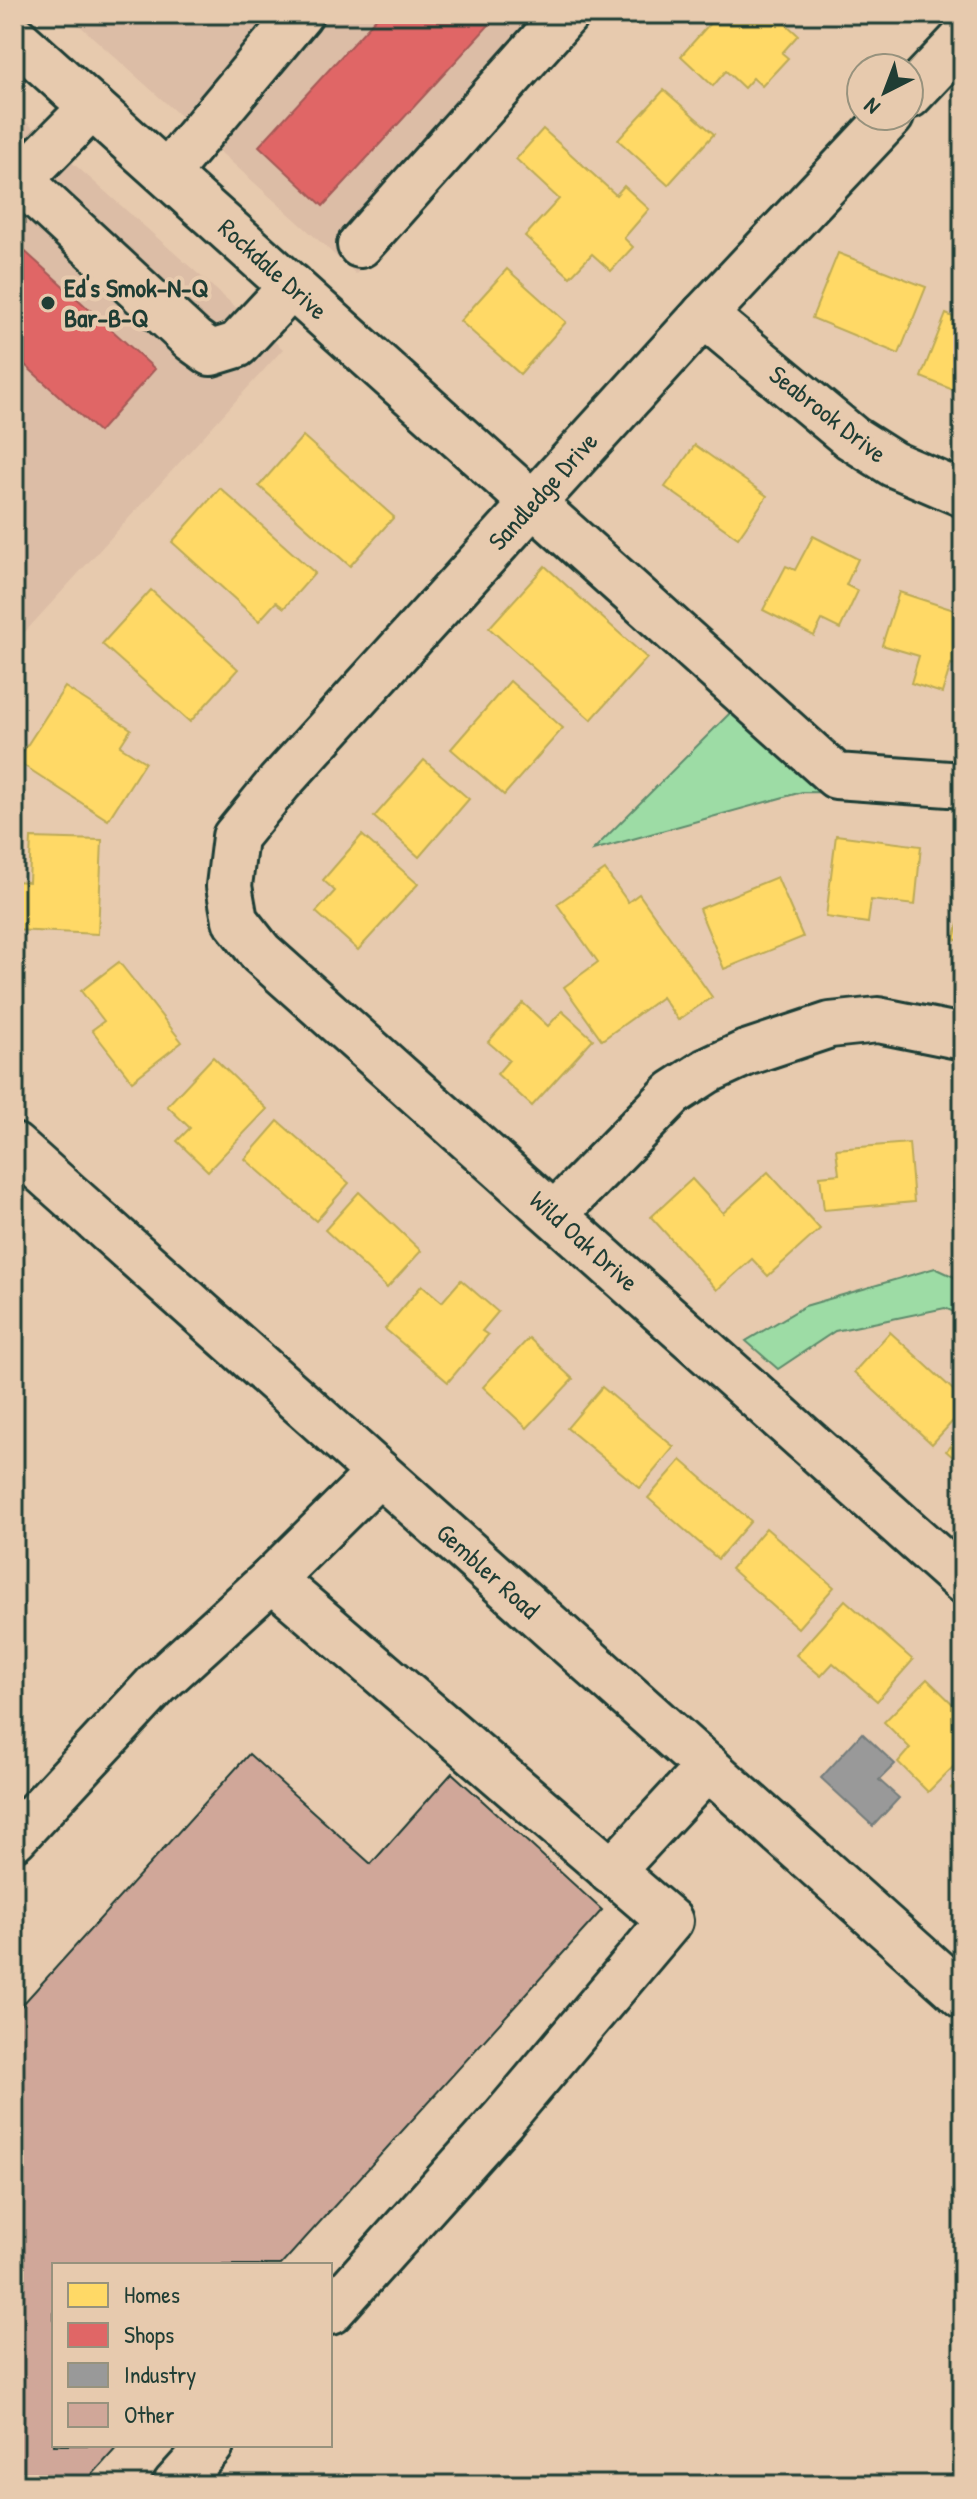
<svg xmlns="http://www.w3.org/2000/svg" width="977" height="2499" font-family="'Patrick Hand',sans-serif">
<rect width="100%" height="100%" fill="#e7caae"/>
<filter id="ink" filterUnits="userSpaceOnUse"><feTurbulence type="fractalNoise" baseFrequency=".0125" numOctaves="2"/><feDisplacementMap in="SourceGraphic" scale="16" xChannelSelector="R" yChannelSelector="G"/><feConvolveMatrix kernelMatrix="1 2 1 2 8 2 1 2 1" color-interpolation-filters="sRGB"/></filter>
<g filter="url(#ink)">
<g fill="#dcbda6">
<polygon points="67,14 591,14 356,274"/>
<polygon points="14,111 283,349 14,644"/>
</g>
<g fill="#9ddca5" stroke="#5e8c6c" stroke-width="2">
<polygon points="735,708 841,766 916,793 802,792 593,850"/>
<polygon points="935,1268 963,1281 963,1316 945,1308 835,1331 778,1369 746,1341 805,1306"/>
</g>
<g fill="#ffd966" stroke="#bcaa57" stroke-width="2">
<polygon points="718,14 775,14 798,35 782,53 788,58 762,86 753,78 744,88 726,71 713,86 681,56"/>
<polygon points="664,90 714,134 668,185 618,140"/>
<polygon points="543,129 616,195 624,186 649,209 624,238 633,247 611,271 592,254 570,277 525,236 559,199 516,159"/>
<polygon points="838,253 926,287 899,354 812,318"/>
<polygon points="507,269 566,322 520,374 460,321"/>
<polygon points="946,314 963,321 963,394 921,377"/>
<polygon points="303,436 394,517 350,566 259,486"/>
<polygon points="695,445 767,496 738,538 665,487"/>
<polygon points="220,488 315,573 284,608 276,602 259,621 172,542"/>
<polygon points="813,536 858,559 846,585 858,591 840,629 822,620 814,636 763,610 786,566 795,570"/>
<polygon points="545,566 647,658 591,720 489,628"/>
<polygon points="151,590 238,669 190,722 102,644"/>
<polygon points="899,592 963,613 963,667 951,664 942,693 911,683 919,656 882,645"/>
<polygon points="510,681 563,728 504,795 451,749"/>
<polygon points="65,687 131,729 120,746 145,762 108,820 17,761"/>
<polygon points="424,760 469,799 419,857 374,817"/>
<polygon points="362,835 418,884 358,950 316,912 335,891 323,880"/>
<polygon points="836,835 921,846 915,905 871,900 868,923 826,917"/>
<polygon points="31,838 102,840 98,934 14,930 14,881 29,882"/>
<polygon points="605,870 628,902 639,894 712,997 678,1020 662,997 602,1040 564,987 598,962 557,904"/>
<polygon points="777,877 803,937 724,969 699,909"/>
<polygon points="963,906 963,942 954,939"/>
<polygon points="119,962 182,1042 132,1081 92,1030 104,1021 81,991"/>
<polygon points="523,1003 548,1026 562,1011 593,1039 532,1106 497,1074 509,1060 488,1042"/>
<polygon points="213,1057 267,1109 208,1171 177,1141 190,1128 167,1106"/>
<polygon points="278,1121 349,1183 316,1221 245,1159"/>
<polygon points="909,1143 914,1202 824,1210 820,1176 839,1174 836,1149"/>
<polygon points="768,1172 820,1229 768,1276 752,1259 717,1290 651,1217 692,1179 723,1213"/>
<polygon points="359,1192 421,1251 387,1288 325,1230"/>
<polygon points="461,1280 498,1312 482,1331 488,1335 448,1382 385,1329 422,1285 442,1302"/>
<polygon points="890,1332 963,1399 963,1410 932,1444 854,1372"/>
<polygon points="529,1338 573,1379 527,1428 483,1387"/>
<polygon points="602,1387 674,1447 640,1488 567,1428"/>
<polygon points="963,1431 963,1466 946,1451"/>
<polygon points="681,1460 751,1521 718,1559 648,1498"/>
<polygon points="766,1528 834,1587 798,1628 731,1569"/>
<polygon points="845,1600 913,1660 877,1701 833,1663 821,1676 796,1655"/>
<polygon points="927,1679 963,1714 963,1757 928,1792 898,1762 910,1748 884,1722"/>
<polygon points="963,1774 963,1799 951,1788"/>
</g>
<g fill="#e06666" stroke="#a65a57" stroke-width="2">
<polygon points="380,14 499,14 323,206 259,146"/>
<polygon points="19,246 155,369 99,432 14,355 14,251"/>
</g>
<polygon fill="#999" stroke="#747d7b" stroke-width="2" points="862,1733 895,1764 879,1780 899,1798 873,1826 821,1778"/>
<polygon fill="#d0a799" stroke="#1f3d34" stroke-width="2" points="249,1754 371,1864 452,1773 602,1910 281,2265 54,2265 54,2445 119,2445 83,2485 14,2485 14,2014"/>
<g fill="none" stroke-linecap="round" stroke-linejoin="round">
<g stroke="#1f3d34" stroke-width="50">
<g id="minor">
<polyline points="14,37 836,776 963,785"/>
<polyline points="909,96 963,39"/>
<polyline points="891,116 704,315 279,783 235,837 229,886 235,920 261,953 963,1581"/>
<polyline points="167,173 300,14"/>
<polyline points="20,180 193,340 211,353 237,345 292,286"/>
<polyline points="14,186 92,107"/>
<polyline points="360,245 566,14"/>
<polyline points="704,315 852,438 893,464 963,494"/>
<polyline points="555,1214 673,1093 707,1071 746,1053 830,1025 878,1020 963,1037"/>
<polyline points="272,1579 670,1921 504,2118 330,2312"/>
<polyline points="14,1838 157,1684 272,1579 379,1473"/>
<polyline points="611,1872 708,1767"/>
<polyline points="175,2485 211,2445"/>
</g>
</g>
<g stroke="#1f3d34" stroke-width="50">
<polyline id="major" points="14,1146 963,1996"/>
</g>
<use href="#minor" stroke="#e7caae" stroke-width="44"/>
<use href="#major" stroke="#e7caae" stroke-width="44"/>
</g>
</g>
<circle fill="#1f3d34" stroke="#e7caae" stroke-width="3" cx="48" cy="303" r="8"/>
<g text-anchor="middle" stroke-width="8" stroke-linejoin="round" paint-order="stroke">
<g font-size="26" fill="#1f3d34" stroke="#e7caae">
<text transform="translate(273 269) rotate(42)" y="9">Rockdale Drive</text>
<text transform="translate(828 414) rotate(38)" y="9">Seabrook Drive</text>
<text transform="translate(543 491) rotate(-48)" y="9">Sandledge Drive</text>
<text transform="translate(584 1241) rotate(42)" y="9">Wild Oak Drive</text>
<text transform="translate(488 1571) rotate(42)" y="9">Gembler Road</text>
</g>
<g font-size="26" font-weight="bold" fill="#1f3d34" stroke="#e7caae" text-anchor="start">
<text x="64" y="297">Ed's Smok-N-Q<tspan x="64" dy="30">Bar-B-Q</tspan></text>
</g>
</g>
<rect width="977" height="2499" fill="none" stroke="#e7caae" stroke-width="48"/>
<rect x="24" y="24" width="929" height="2451" fill="none" stroke="#1f3d34" stroke-width="3" filter="url(#ink)"/>
<rect x="52" y="2263" width="280" height="184" fill="#e7caae" stroke="#97927d" stroke-width="2"/>
<rect x="68" y="2283" width="40" height="24" fill="#ffd966" stroke="#97927d" stroke-width="2"/>
<text x="124" y="2303" font-size="24" fill="#1f3d34">Homes</text>
<rect x="68" y="2323" width="40" height="24" fill="#e06666" stroke="#97927d" stroke-width="2"/>
<text x="124" y="2343" font-size="24" fill="#1f3d34">Shops</text>
<rect x="68" y="2363" width="40" height="24" fill="#999999" stroke="#97927d" stroke-width="2"/>
<text x="124" y="2383" font-size="24" fill="#1f3d34">Industry</text>
<rect x="68" y="2403" width="40" height="24" fill="#d0a799" stroke="#97927d" stroke-width="2"/>
<text x="124" y="2423" font-size="24" fill="#1f3d34">Other</text>
<g transform="translate(885 92) rotate(222)"><circle r="38" fill="#e7caae" stroke="#97927d" stroke-width="2"/>
<path d="M0-6L14 30L0 20L-14 30Z" fill="#1f3d34"/>
<text y="-12" font-size="22" font-weight="bold" text-anchor="middle" fill="#1f3d34">N</text>
</g>
</svg>
